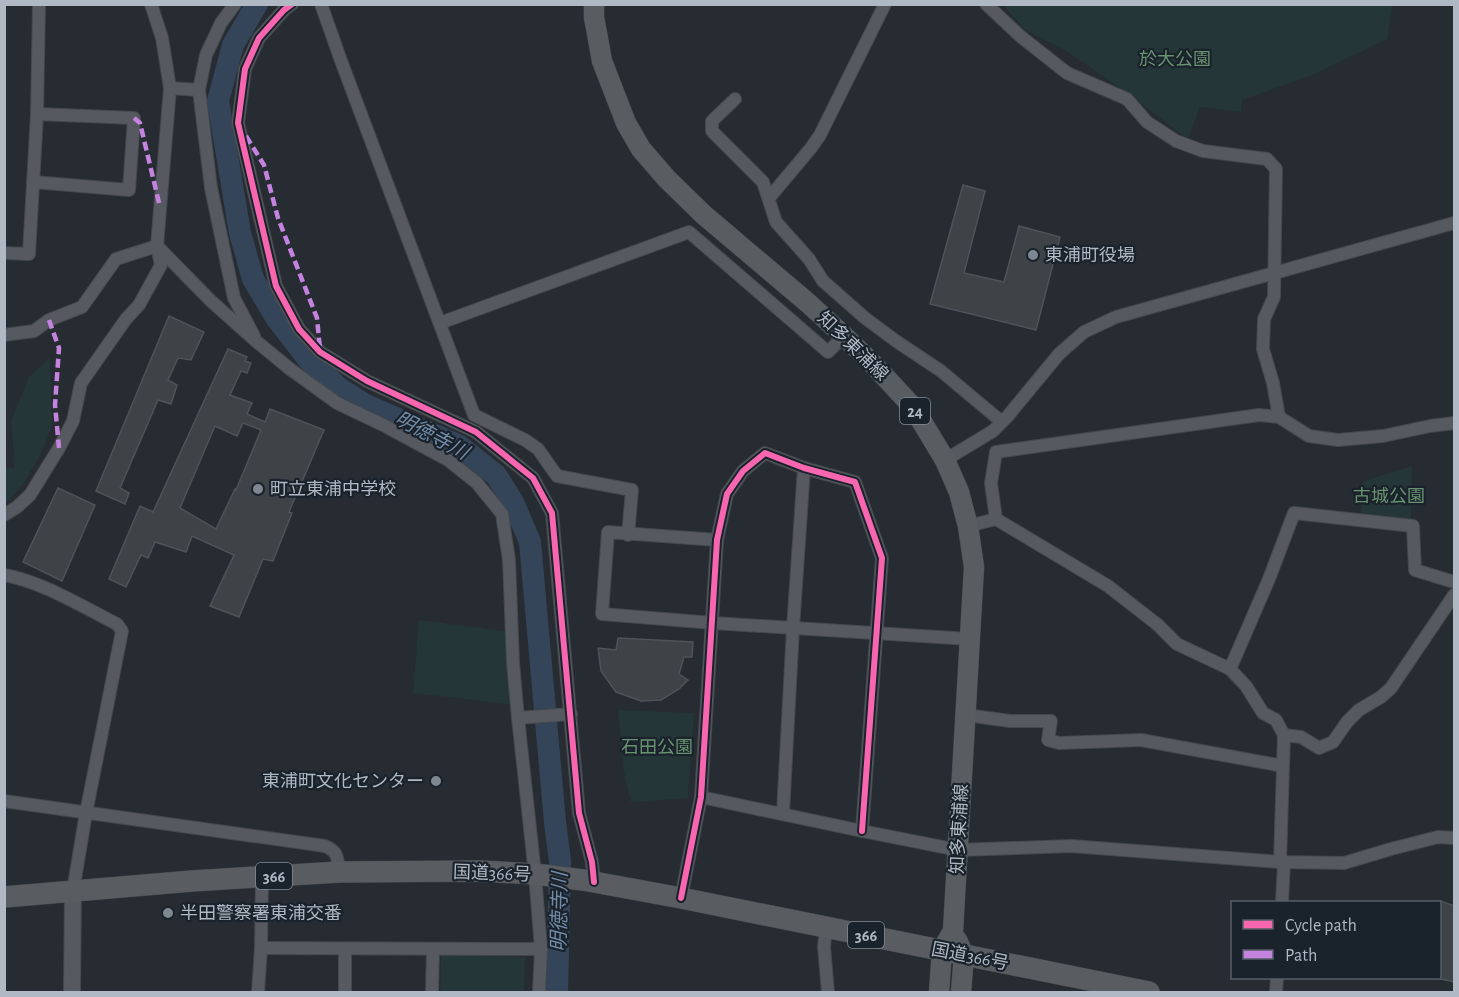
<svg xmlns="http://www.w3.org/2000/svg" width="1459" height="997" font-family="'Alegreya Sans','Noto Sans JP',sans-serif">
<rect width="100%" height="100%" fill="#262c32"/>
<g fill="#243637">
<polygon points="1003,5 1393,5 1392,6 1387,39 1310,76 1242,100 1241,112 1200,107 1188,139 1120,88 1066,51 1024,29"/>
<polygon points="50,358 52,426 40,455 24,483 5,504 5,468 15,468 11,421 29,377"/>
<polygon points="1412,466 1411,520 1361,516 1364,481"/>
<polygon points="419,620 512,632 517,705 413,693"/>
<polygon points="618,710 694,713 688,798 631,802 624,772"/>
<polygon points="441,955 525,957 524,992 440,992"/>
</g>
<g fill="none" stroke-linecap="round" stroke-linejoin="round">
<polyline stroke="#354559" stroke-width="22" points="257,4 233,45 218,101 240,233 253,279 277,319 308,359 339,388 366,405 458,445 496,475 513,502 530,542 555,822 560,861 557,992"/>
</g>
<g fill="#3e4348" stroke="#4e5359" stroke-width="1.5" fill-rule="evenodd">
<polygon points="963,185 985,191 964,273 1004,282 1019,226 1060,237 1036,330 930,304"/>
<polygon points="169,316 204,332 191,360 178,358 168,380 177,385 171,404 158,400 120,488 129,493 125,504 96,491"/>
<path d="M 228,349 L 247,357 L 245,361 L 251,363 L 247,373 L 241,371 L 230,395 L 252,403 L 247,414 L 265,422 L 270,409 L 324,430 L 289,512 L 292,513 L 273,561 L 263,559 L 239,617 L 210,606 L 234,555 L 192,536 L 186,552 L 155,542 L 148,558 L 141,555 L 126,587 L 109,579 L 140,506 L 153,512 ZM 243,423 L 261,430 L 236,490 L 235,489 L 216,529 L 180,508 L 215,426 L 237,436 Z"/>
<polygon points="58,488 95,505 62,581 23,562"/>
<polygon points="618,638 693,642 692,657 684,657 679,674 688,680 679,689 661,700 641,701 616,692 601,671 598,648 616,650"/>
<polygon points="1440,901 1455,906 1455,982 1440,979"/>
</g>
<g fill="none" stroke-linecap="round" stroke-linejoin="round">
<g stroke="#44484c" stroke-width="14">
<g id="minor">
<polyline points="151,4 162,38 170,88"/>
<polyline points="235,4 221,23 206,55 199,90 211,188 234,298 254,336"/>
<polyline points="292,4 284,10 259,38 245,69 238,123 276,286 299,329 320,352 367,381 476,432 533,478 552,513 579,813 592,862 594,882"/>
<polyline points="321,4 340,58 474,415 525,440 538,449 557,476 632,490 628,535"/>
<polyline points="986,4 1020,36 1067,73 1127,99 1147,122 1176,141 1203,151 1267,159 1276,169 1274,297 1264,319 1263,349 1273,383 1279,417"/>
<polyline points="735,99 712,121 712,131 763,182 776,222 809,259 823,281 865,318 896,341 941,371 1002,422"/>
<polyline points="33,182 129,190 134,118 37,114"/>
<polyline points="769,198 811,148 820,135 885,4"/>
<polyline points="157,246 211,301 257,342 290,369 337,403 385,426 448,460 477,483 502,514 509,560 513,663 518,718 535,874 541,949 539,992"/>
<polyline points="4,253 29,254 37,114 39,4"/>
<polyline points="440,323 689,232 828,352 844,336"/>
<polyline points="4,335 34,331 49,320 82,307 116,259 157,246"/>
<polyline points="945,460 993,431 1007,417 1059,354 1084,332 1116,317 1454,223"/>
<polyline points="4,515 17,507 30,495 59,448 73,421 81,383 126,319 139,305 161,265 157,246 170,88 199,90"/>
<polyline points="996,519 991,483 996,452 1259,415 1279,417 1309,436 1338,440 1383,436 1430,426 1454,423"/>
<polyline points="968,526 996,519 1108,586 1158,625 1177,644 1230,669 1246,686 1263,713 1276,720 1284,735 1280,862"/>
<polyline points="717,540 608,532 602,614 713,623 970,639"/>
<path d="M 4,575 C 41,581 83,607 117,624 L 122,631 L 86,813 L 73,891"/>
<polyline points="1230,669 1269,579 1294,513 1413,526 1415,570 1454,582"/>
<polyline points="966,715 1010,721 1051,721 1048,740 1059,743 1141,740 1283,766"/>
<polyline points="518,718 571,714"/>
<polyline points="1284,735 1301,737 1319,748 1333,742 1347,722 1359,710 1381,697 1391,688 1454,595"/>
<polyline points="701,797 862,831 958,850 1071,846 1280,862 1344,863 1391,849 1438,837 1454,838"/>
<path d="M 4,801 L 325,846 C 339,852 337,858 339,872"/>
<polyline points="783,813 793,628 804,468"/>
<polyline points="681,898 701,797 717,540 727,494 743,471 765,453 804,468 855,482 882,558 862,831"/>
<polyline points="1282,902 1284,862"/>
<polyline points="826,928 824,947 828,992"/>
<polyline points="261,948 541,949"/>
<polyline points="258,992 261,948 262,877"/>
<polyline points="345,992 345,949"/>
<polyline points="432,992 433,949"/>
<polyline points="1276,992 1277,978"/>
</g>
</g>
<g stroke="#44484c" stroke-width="18">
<polyline id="tertiary" points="72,992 73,891"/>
</g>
<g stroke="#43484e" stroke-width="21">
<g id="primary">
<polyline points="594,4 594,17 602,61 626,123 641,149 667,179 704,215 808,303 844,336 872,363 913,407 945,460 959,492 968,526 974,567 953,931 942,950 939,992"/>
<polyline points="957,940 964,955 961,992"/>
</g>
</g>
<g stroke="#43484d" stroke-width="22">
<polyline id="trunk" points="4,897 192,881 339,872 480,871 535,874 583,880 681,898 1149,992"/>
</g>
<use href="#minor" stroke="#565a60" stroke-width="12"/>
<use href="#tertiary" stroke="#565a60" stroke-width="16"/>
<use href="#primary" stroke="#585d62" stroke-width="20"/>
<use href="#trunk" stroke="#595d61" stroke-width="21"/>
<g stroke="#c483df" stroke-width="4.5" stroke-dasharray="9 4.5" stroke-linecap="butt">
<polyline points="134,118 140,123 160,207"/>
<polyline points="246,136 264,165 278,218 317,318 320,349"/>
<polyline points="49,320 59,348 55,405 59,448"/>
</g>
<g stroke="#1a222b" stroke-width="10">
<g id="cycleway">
<polyline points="292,4 284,10 259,38 245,69 238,123 276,286 299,329 320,352 367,381 476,432 533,478 552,513 579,813 592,862 594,882"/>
<polyline points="681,898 701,797 717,540 727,494 743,471 765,453 804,468 855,482 882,558 862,831"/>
</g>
</g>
<use href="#cycleway" stroke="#f766af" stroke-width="6"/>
</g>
<g fill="#7f8790" stroke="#1a222b" stroke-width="2">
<circle cx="1033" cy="255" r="6"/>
<circle cx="258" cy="489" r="6"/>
<circle cx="436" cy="781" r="6"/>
<circle cx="168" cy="913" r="6"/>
</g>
<g text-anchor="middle" stroke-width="4.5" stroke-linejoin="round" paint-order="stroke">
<g fill="#1a222b" stroke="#828b95" stroke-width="1.5">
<rect x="900" y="398" width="30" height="26" rx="4.5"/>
<rect x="256" y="863" width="36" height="26" rx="4.5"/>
<rect x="848" y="922" width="36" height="26" rx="4.5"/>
</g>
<g font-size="16" font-weight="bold" fill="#afb8c3">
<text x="915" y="417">24</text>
<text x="274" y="882">366</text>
<text x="866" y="941">366</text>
</g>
<g font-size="18" fill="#689270" stroke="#1a222b">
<text x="1175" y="65">於大公園</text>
<text x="1389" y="502">古城公園</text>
<text x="657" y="753">石田公園</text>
</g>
<g font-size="18" fill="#afb8c3" stroke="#1a222b" text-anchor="start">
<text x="1045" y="261">東浦町役場</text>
<text x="270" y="495">町立東浦中学校</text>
<text x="424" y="787" text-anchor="end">東浦町文化センター</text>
<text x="180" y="919">半田警察署東浦交番</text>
</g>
<g font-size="18" fill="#afb8c3" stroke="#1a222b">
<text transform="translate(853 346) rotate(44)" y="6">知多東浦線</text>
<text transform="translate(959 829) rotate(-87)" y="6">知多東浦線</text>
<text transform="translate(492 873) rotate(2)" y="6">国道366号</text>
<text transform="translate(970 956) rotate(11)" y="6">国道366号</text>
</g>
<g font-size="20" font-style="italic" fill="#718aa6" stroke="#1a222b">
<text transform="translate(432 435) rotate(28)" y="7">明徳寺川</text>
<text transform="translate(559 912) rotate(-89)" y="7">明徳寺川</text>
</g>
</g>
<rect width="1459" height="997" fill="none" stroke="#afb8c3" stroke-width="12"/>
<rect x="1231" y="901" width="210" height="78" fill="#1a222b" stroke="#565e68" stroke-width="1.5"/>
<rect x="1243" y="920" width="30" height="9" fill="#f766af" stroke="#565e68" stroke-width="1.5"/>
<text x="1285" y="931" font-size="18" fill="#afb8c3">Cycle path</text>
<rect x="1243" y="950" width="30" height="9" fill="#c483df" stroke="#565e68" stroke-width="1.5"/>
<text x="1285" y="961" font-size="18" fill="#afb8c3">Path</text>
</svg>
